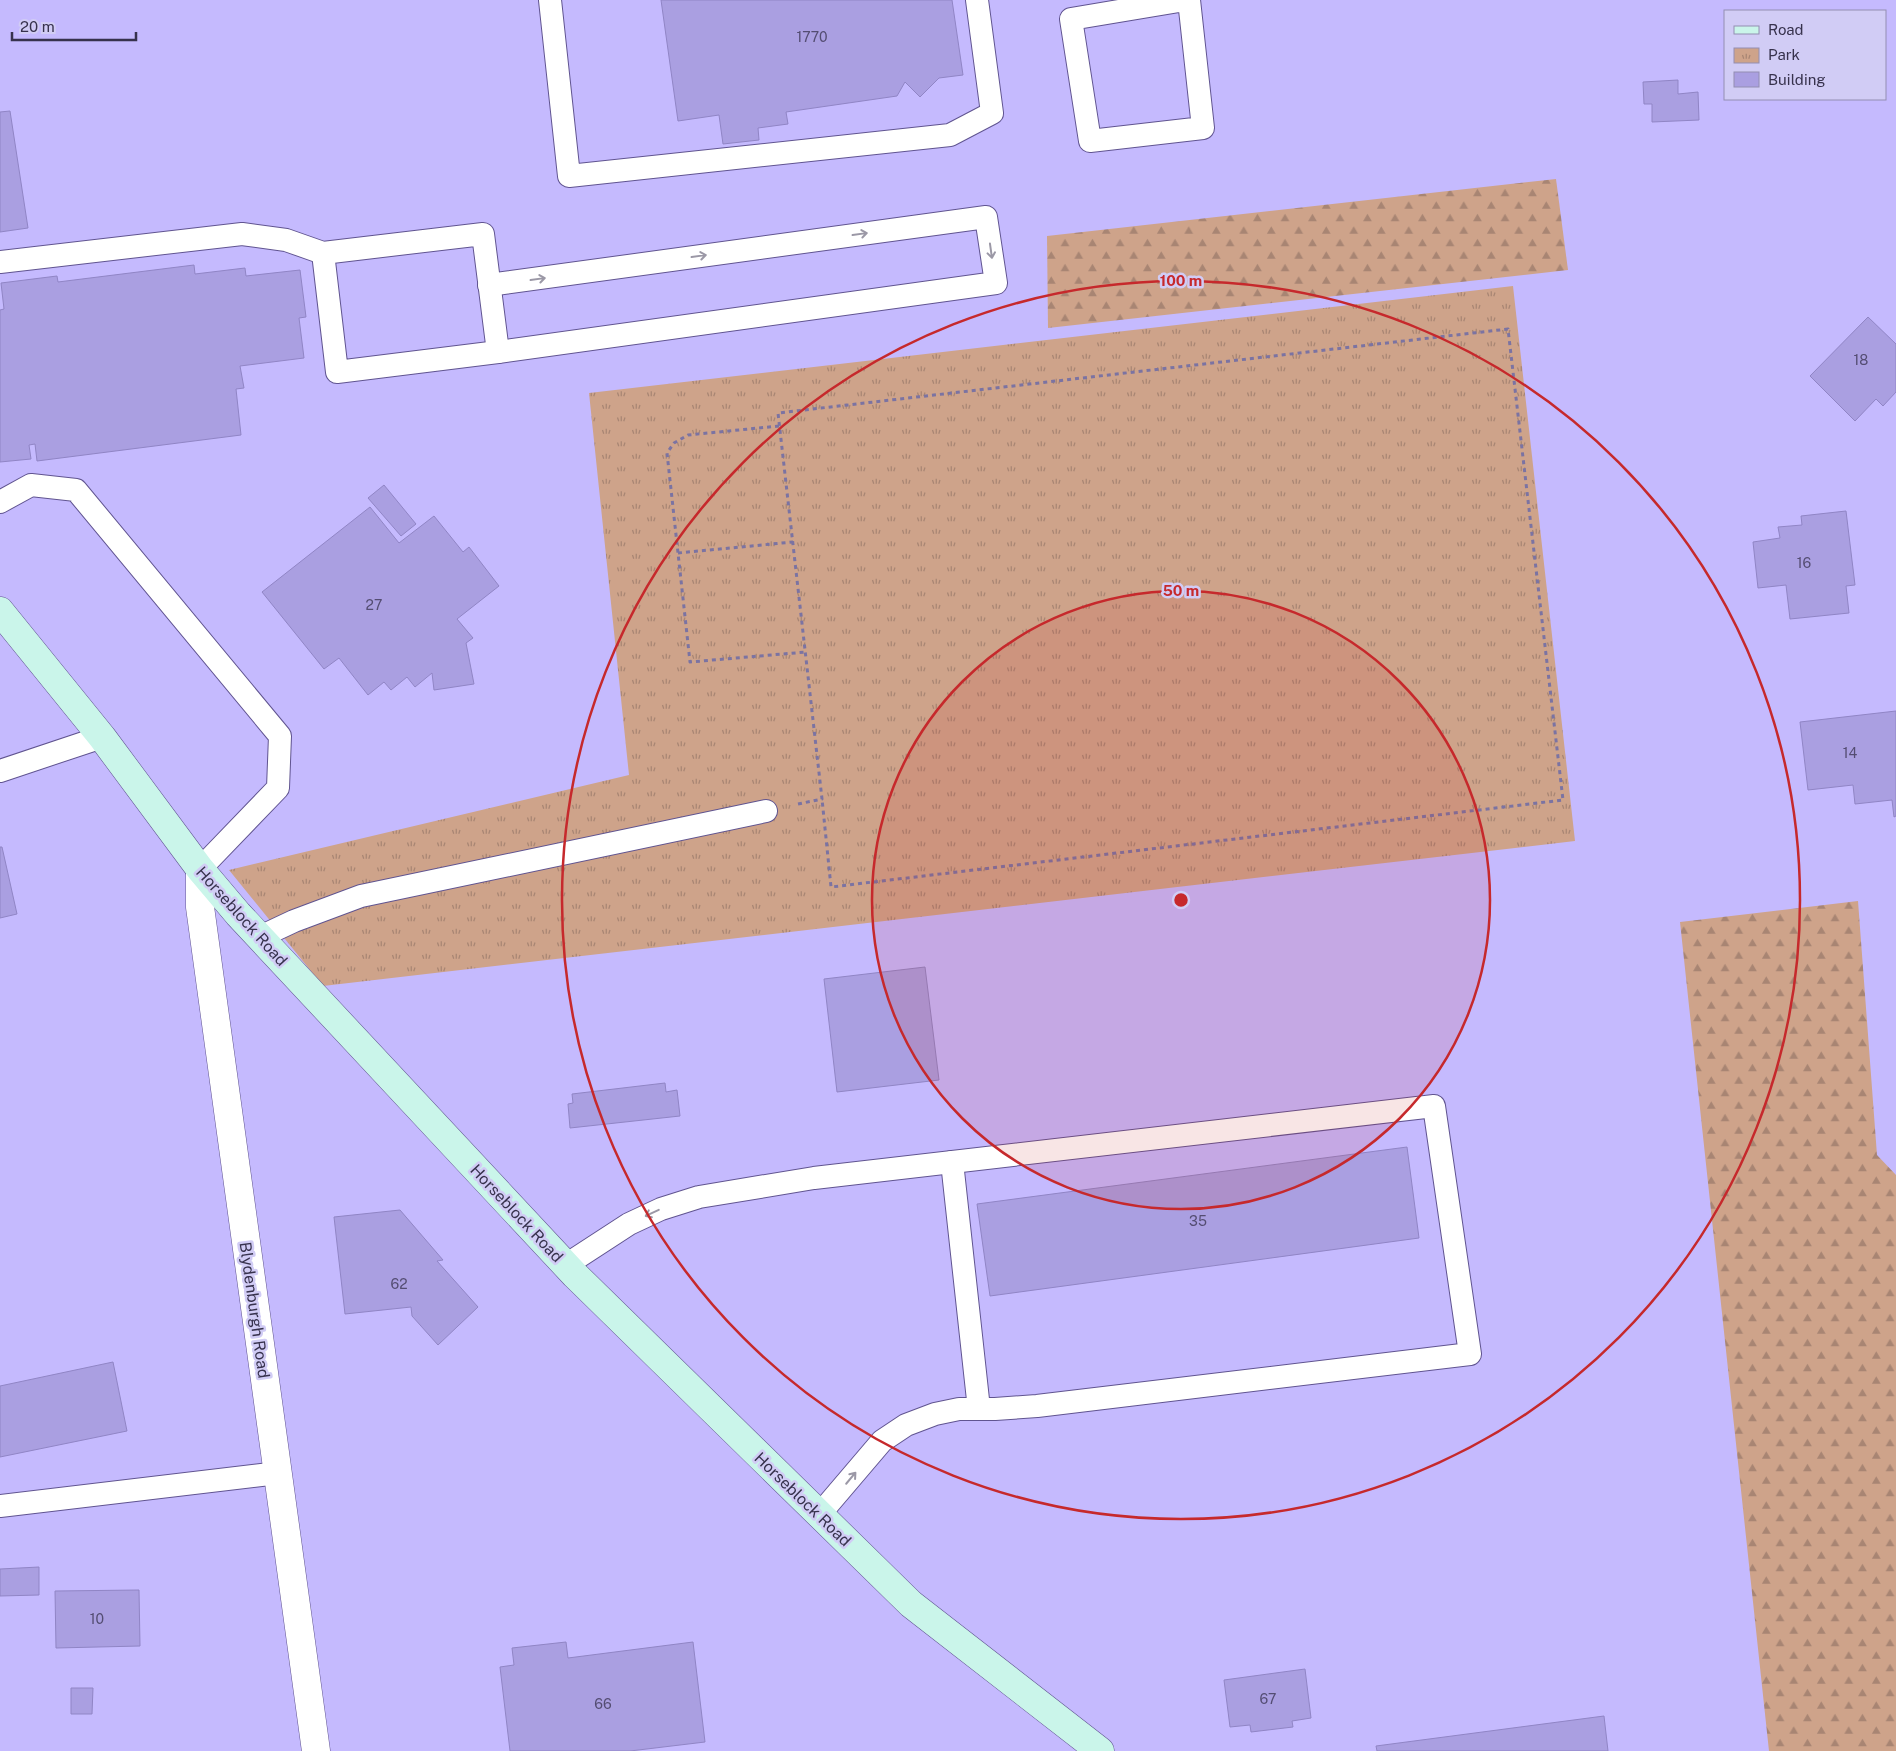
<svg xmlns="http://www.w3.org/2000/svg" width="1896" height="1751" font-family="'Public Sans',sans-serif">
<defs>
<pattern id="forest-firs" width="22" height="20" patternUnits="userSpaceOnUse" patternTransform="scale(1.25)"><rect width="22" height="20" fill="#cea38a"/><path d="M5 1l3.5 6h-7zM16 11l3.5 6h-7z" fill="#a88573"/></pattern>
<pattern id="park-tufts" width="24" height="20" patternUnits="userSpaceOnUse" patternTransform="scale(1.25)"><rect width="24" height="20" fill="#cea38a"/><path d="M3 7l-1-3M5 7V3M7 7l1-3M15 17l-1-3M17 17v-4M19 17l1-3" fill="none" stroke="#a88573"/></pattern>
</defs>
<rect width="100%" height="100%" fill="#c5bafe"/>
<g fill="url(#forest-firs)">
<polygon points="1556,179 1568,270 1048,328 1047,236"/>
<polygon points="1858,901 1877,1155 1896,1175 1896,1751 1769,1751 1680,922"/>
</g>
<polygon fill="url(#park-tufts)" points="1513,286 1575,841 323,986 229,870 629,775 589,393"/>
<g fill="#aa9fe1" stroke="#9085c5">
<polygon points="661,0 952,0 963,75 939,78 920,97 905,82 897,96 786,112 788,124 758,128 759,140 723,144 719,115 678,121"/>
<polygon points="1678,80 1678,94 1698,92 1699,120 1652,122 1652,104 1644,104 1643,82"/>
<polygon points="10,111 28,228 0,232 0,112"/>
<polygon points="194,265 195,274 245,268 246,276 300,270 306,317 299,318 304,358 240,366 244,388 236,389 241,435 37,461 35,444 29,445 31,459 0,462 0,310 4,309 1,283 57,276 58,282"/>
<polygon points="1868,317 1896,344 1896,392 1883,406 1876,399 1855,421 1810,376"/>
<polygon points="384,485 416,524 401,536 368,498"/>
<polygon points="370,507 399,543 434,516 463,552 469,547 499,586 457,619 473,638 466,643 474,684 434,690 432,673 415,687 407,677 391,690 384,682 368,695 339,658 324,669 262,592"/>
<polygon points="1846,511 1855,585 1846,586 1849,613 1790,619 1786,585 1758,588 1753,542 1780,538 1778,527 1802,525 1801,516"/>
<polygon points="1896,711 1896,816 1894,817 1892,800 1855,804 1853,785 1808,790 1800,722"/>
<polygon points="0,847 2,847 17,914 0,918"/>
<polygon points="925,967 939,1080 837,1092 824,979"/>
<polygon points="665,1083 666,1092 677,1090 680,1116 570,1128 568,1104 573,1103 572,1094"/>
<polygon points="1407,1147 1419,1238 990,1296 977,1204"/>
<polygon points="400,1210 443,1260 437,1261 478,1307 438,1345 412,1316 411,1307 345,1314 334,1217"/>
<polygon points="113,1362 127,1431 0,1457 0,1386"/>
<polygon points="39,1567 39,1595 0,1596 0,1569"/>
<polygon points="139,1590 140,1646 56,1648 55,1591"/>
<polygon points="566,1642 568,1658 693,1642 705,1742 630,1751 510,1751 500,1667 514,1665 512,1648"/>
<polygon points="1305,1669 1311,1718 1292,1721 1293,1727 1251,1732 1250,1725 1230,1727 1224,1680"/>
<polygon points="71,1688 93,1688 92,1714 71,1714"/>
<polygon points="1604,1716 1608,1751 1377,1751 1376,1746"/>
</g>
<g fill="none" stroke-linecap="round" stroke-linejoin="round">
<g stroke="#605490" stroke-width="24">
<g id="lane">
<polyline points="550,0 569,176 950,135 992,113 977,0"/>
<polyline points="1185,0 1071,19 1090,141 1203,128 1189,0"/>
<polyline points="323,253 337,372 498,352 996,283 986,217 489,285"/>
<polyline points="0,262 242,234 286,240 323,253 483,234 498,352"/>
<polyline points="0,502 31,485 76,490 280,736 278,788 200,869"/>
<polyline points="0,771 102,737"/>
<polyline points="260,937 294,921 361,896 766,811"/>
<polyline points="952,1162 979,1409"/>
<polyline points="566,1265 629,1224 661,1209 699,1197 814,1178 1434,1106 1470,1354 1037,1406 995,1409 959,1409 935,1414 906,1425 882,1441 819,1515"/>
<polyline points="0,1506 278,1473"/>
</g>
</g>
<g stroke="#605490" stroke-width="29">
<polyline id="street" points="200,869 200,907 316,1751"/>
</g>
<g stroke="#605490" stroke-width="29">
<polyline id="secondary" points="0,611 102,737 200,869 238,914 575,1275 911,1604 1100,1751"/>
</g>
<g stroke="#7b73a2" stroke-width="3" stroke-dasharray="4 4" stroke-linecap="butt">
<polyline points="779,426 688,435 674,443 667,453 690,662 806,652"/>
<polyline points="678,553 793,542"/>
<polyline points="798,804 822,799 778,413 1508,329 1563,800 831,887 822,799"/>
</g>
<use href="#lane" stroke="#fff" stroke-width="22"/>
<use href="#street" stroke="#fff" stroke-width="28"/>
<use href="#secondary" stroke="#caf5ea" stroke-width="28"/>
</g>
<defs><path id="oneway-shaft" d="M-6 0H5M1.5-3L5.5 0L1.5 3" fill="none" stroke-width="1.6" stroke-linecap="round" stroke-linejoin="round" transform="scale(1.25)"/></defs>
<g stroke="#9b98a6">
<use href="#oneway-shaft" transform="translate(860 234) rotate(-8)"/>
<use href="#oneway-shaft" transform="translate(991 251) rotate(82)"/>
<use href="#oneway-shaft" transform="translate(699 256) rotate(-8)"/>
<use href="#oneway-shaft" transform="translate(538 279) rotate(-8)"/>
<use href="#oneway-shaft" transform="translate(652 1213) rotate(155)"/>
<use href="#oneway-shaft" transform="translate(851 1478) rotate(-50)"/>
</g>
<circle cx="1181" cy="900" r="309" fill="#c6292c" fill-opacity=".12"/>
<g fill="none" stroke="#c6292c" stroke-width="2.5">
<circle cx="1181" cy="900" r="309"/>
<circle cx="1181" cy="900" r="619"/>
</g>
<g text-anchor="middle" stroke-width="5" stroke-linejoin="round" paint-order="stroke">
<g font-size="14" fill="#544d72">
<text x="812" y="42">1770</text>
<text x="1861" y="365">18</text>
<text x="1804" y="568">16</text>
<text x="374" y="610">27</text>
<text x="1850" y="758">14</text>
<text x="1198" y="1226">35</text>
<text x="399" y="1289">62</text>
<text x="97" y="1624">10</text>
<text x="1268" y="1704">67</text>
<text x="603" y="1709">66</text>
</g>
<g font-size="16" fill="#37324d" stroke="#d1ccf5">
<text transform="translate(242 916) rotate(48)" y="6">Horseblock Road</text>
<text transform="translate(517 1213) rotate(47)" y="6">Horseblock Road</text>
<text transform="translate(255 1310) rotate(82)" y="6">Blydenburgh Road</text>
<text transform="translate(803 1499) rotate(44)" y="6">Horseblock Road</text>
</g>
</g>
<circle cx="1181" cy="900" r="8" fill="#c6292c" stroke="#d1ccf5" stroke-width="2.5"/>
<g font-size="15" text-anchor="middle" font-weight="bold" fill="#c6292c" stroke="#d1ccf5" stroke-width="5" stroke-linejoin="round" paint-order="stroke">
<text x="1181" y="286">100 m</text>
<text x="1181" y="596">50 m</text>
</g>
<rect x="1724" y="10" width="162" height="90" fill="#d1ccf5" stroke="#938eb2"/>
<rect x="1734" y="26" width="25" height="8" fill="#caf5ea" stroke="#938eb2"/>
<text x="1768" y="35" font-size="15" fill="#37324d">Road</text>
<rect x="1734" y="48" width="25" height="15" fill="url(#park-tufts)" stroke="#938eb2"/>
<text x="1768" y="60" font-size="15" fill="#37324d">Park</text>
<rect x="1734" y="72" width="25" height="15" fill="#aa9fe1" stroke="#938eb2"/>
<text x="1768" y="85" font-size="15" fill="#37324d">Building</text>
<path d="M12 32v8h124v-8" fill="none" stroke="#37324d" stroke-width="2.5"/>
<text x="20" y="32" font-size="15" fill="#37324d" stroke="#d1ccf5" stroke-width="4" paint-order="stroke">20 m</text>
</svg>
